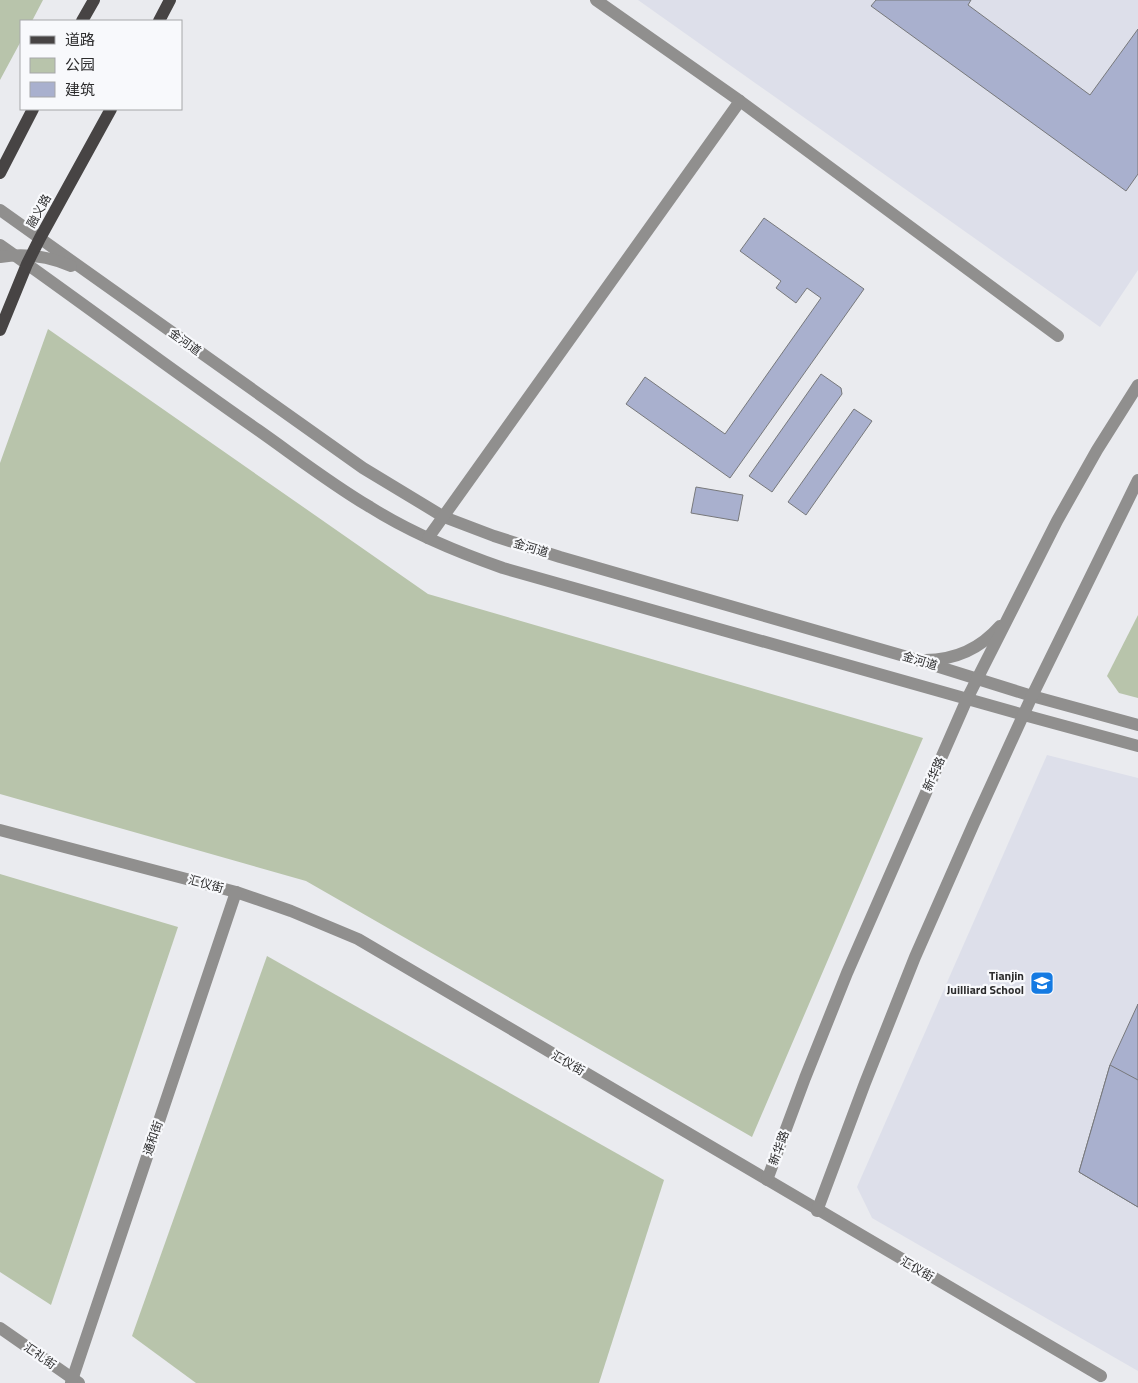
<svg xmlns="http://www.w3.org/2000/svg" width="1138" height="1383" font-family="'Titillium Web','Noto Sans SC',sans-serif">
<rect width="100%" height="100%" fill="#eaebef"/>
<g fill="#dddfea">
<polygon points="638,0 1138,0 1138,270 1100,327"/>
<polygon points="1047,755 1138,778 1138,1371 872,1218 857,1187"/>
</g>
<g fill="#b8c4ab">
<polygon points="0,0 43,0 32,21 21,21 21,41 0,80"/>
<polygon points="48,329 428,594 923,738 752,1137 306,881 0,794 0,463"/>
<polygon points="1138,615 1138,698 1119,693 1107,676"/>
<polygon points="0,874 178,927 51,1305 0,1272"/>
<polygon points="267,956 664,1180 599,1383 196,1383 132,1336"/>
</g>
<g fill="#a9b0ce" stroke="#77787b">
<polygon points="876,0 971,0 968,5 1090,95 1138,29 1138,174 1126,191 871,6"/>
<polygon points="764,218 864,289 730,478 626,404 645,377 725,434 821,298 807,288 796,303 776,288 781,281 740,251"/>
<polygon points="821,374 841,388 842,394 772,492 749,476"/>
<polygon points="854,409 872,421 806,515 788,502"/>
<polygon points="696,487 743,495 738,521 691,513"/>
<polygon points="1138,1004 1138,1207 1079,1172 1110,1065"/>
<polygon points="1110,1065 1138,1080 1138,1207 1079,1172"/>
</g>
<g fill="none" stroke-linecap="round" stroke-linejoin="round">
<g stroke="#908f8e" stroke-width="12">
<polyline points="596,0 740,101"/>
<polyline points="0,210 363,468 444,517 494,536 560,557 904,656 1032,696 1138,725"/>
<path d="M 0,245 C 87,306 171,370 258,430 C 295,456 331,484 370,507 C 411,533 457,552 503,568 L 1024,715 L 1138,746"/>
<path d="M 0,257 C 24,253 48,256 71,266"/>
<polyline points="428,538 740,101 1058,336"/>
<path d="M 925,660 C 955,660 980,649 1000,626"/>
<polyline points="0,830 236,892 291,911 358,939 1101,1376"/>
<polyline points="767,1180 805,1078 847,973 967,699 1057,521 1097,450 1138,385"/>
<polyline points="817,1211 865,1083 915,957 974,823 1032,696 1138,480"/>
<polyline points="0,1328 79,1383"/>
<polyline points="71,1383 236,892"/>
</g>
<g stroke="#474444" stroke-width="12">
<polyline points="82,21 94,0"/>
<polyline points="159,21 170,0"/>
<polyline points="0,173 33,109"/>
<polyline points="0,330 27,264 40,238 111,109"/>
</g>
</g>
<defs>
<g id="university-square" transform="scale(1.25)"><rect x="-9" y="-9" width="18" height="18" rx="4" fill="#147ae2" stroke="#f8f9fc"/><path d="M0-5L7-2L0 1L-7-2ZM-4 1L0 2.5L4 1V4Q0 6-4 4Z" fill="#fff"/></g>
</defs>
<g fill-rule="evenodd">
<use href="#university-square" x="1042" y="983"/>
</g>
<g text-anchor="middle" stroke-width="4.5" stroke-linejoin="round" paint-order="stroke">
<g font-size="12" fill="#2c2c2d" stroke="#f8f9fc">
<text transform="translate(39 211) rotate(-61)" y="4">融义路</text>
<text transform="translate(185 342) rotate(36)" y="4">金河道</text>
<text transform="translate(531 548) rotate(17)" y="4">金河道</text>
<text transform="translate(920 661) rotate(17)" y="4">金河道</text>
<text transform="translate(934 774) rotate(-66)" y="4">新华路</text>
<text transform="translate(206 884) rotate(15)" y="4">汇仪街</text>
<text transform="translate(568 1063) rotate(30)" y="4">汇仪街</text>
<text transform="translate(153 1138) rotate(-71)" y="4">通和街</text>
<text transform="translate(779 1148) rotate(-70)" y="4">新华路</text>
<text transform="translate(917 1269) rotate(30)" y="4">汇仪街</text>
<text transform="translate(40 1356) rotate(35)" y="4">汇礼街</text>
</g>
<g font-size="12" font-weight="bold" fill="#2c2c2d" stroke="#f8f9fc" text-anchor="end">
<text x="1024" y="980">Tianjin<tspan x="1024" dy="14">Juilliard School</tspan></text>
</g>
</g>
<rect x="20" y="20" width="162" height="90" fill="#f8f9fc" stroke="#a6a7a9"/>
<rect x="30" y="36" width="25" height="8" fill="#474444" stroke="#a6a7a9"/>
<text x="65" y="45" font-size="15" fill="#2c2c2d">道路</text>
<rect x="30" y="58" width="25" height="15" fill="#b8c4ab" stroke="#a6a7a9"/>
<text x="65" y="70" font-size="15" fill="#2c2c2d">公园</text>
<rect x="30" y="82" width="25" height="15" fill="#a9b0ce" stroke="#a6a7a9"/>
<text x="65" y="95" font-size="15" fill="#2c2c2d">建筑</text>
</svg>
